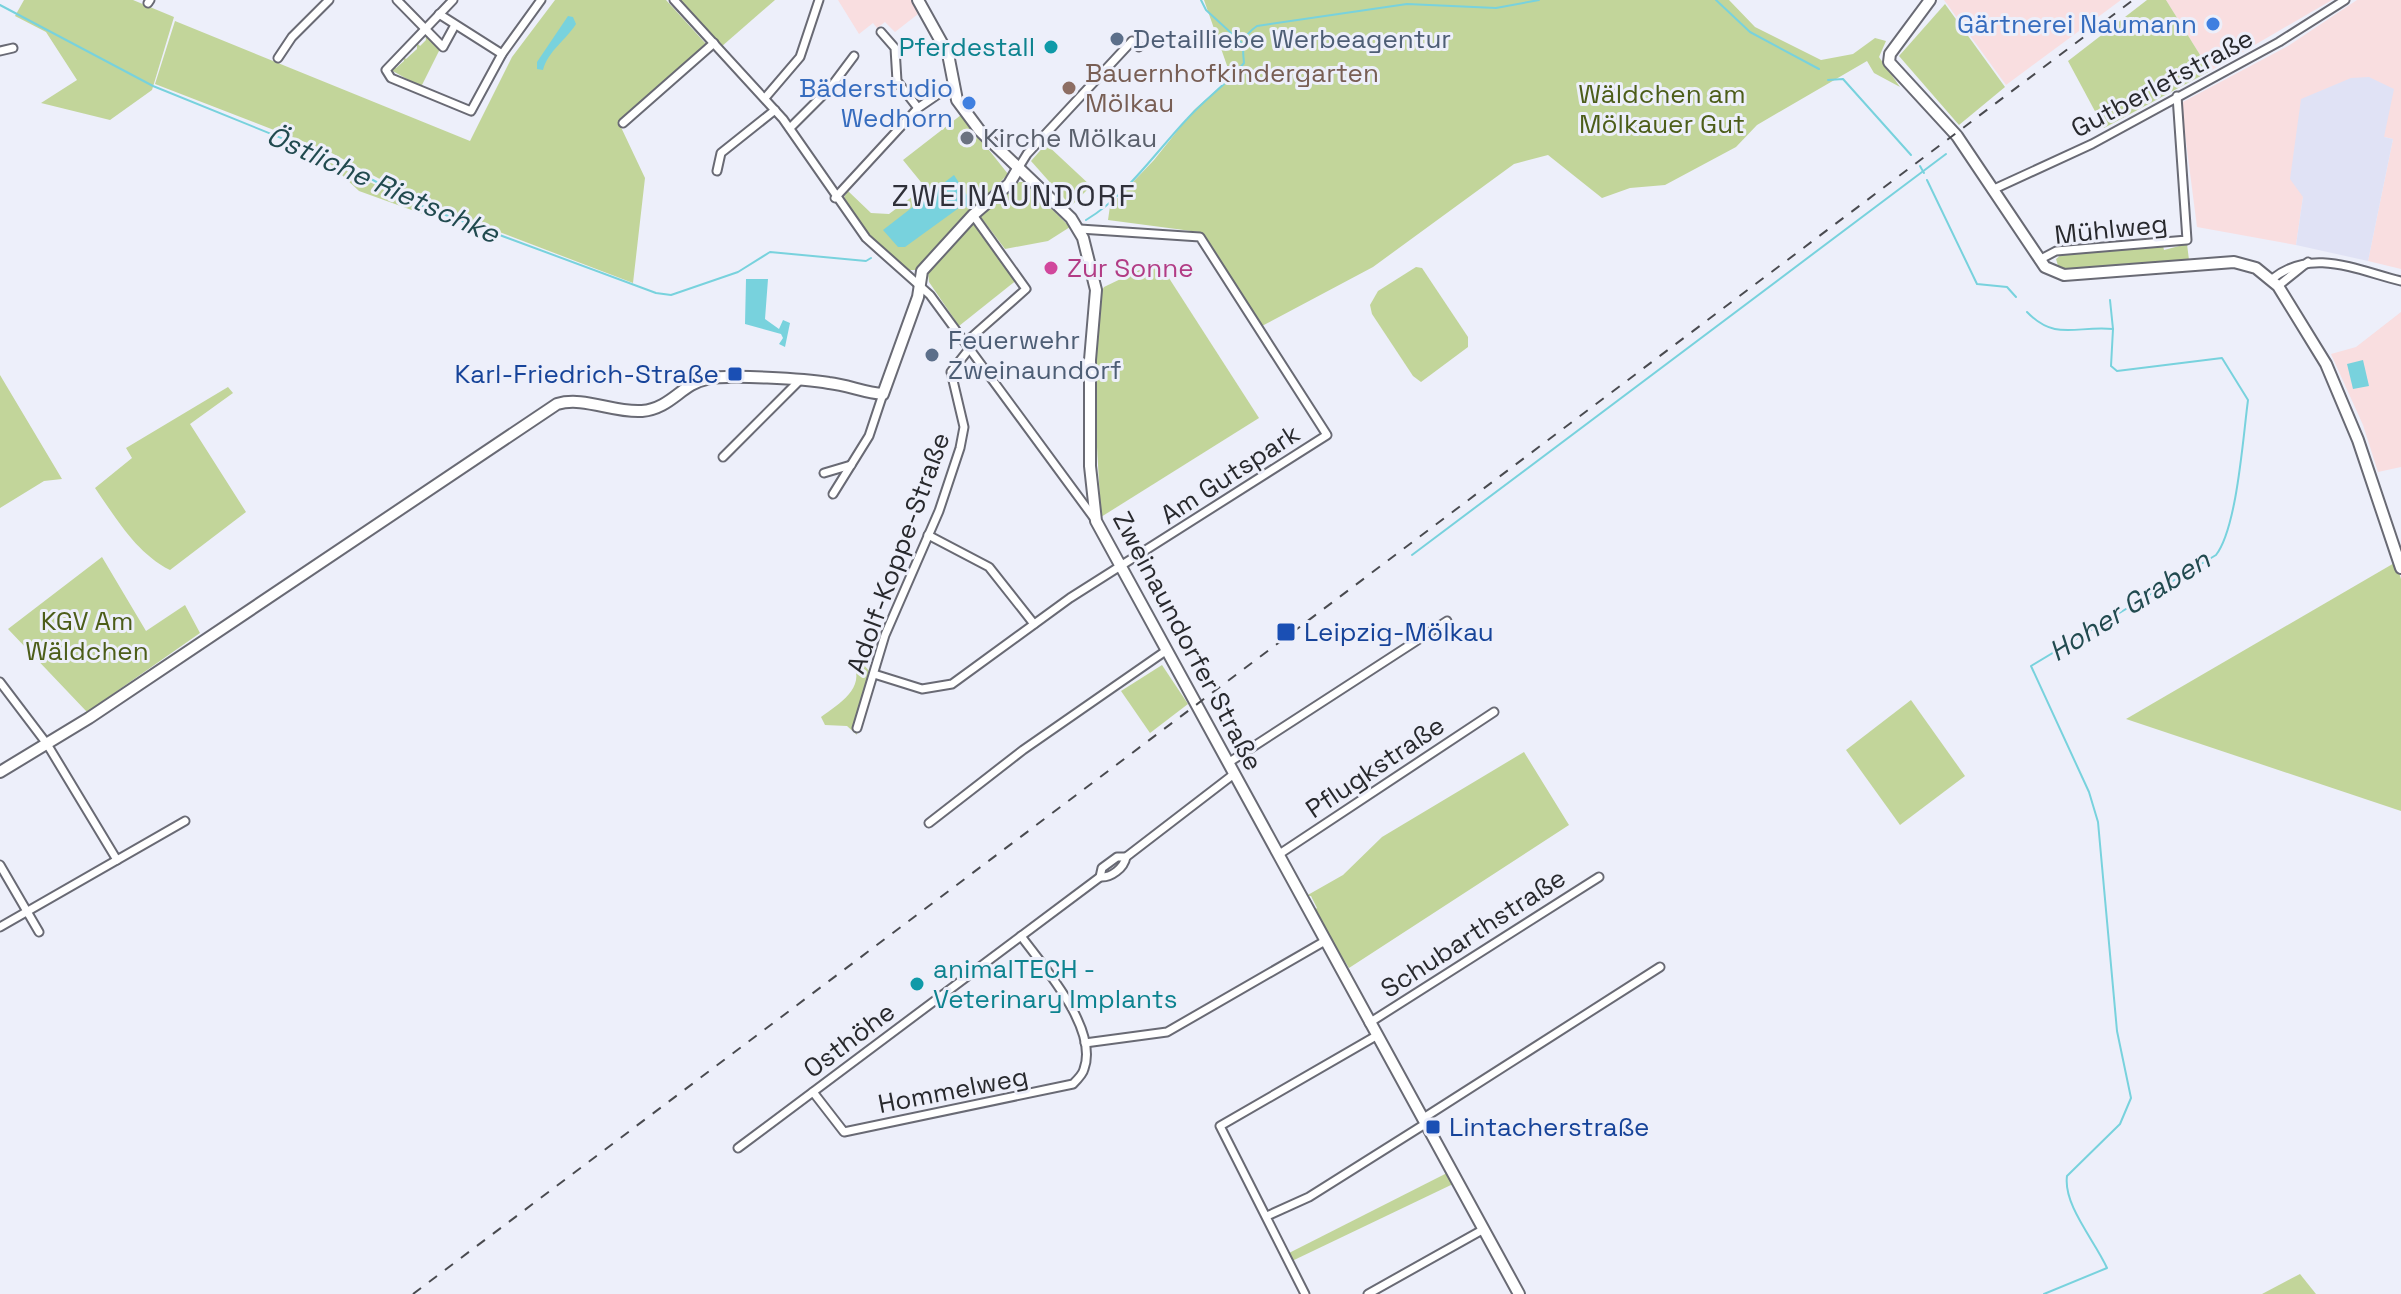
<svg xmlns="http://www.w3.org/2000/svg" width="2401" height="1294" font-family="'Space Grotesk',sans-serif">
<rect width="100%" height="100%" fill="#edeffa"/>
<g fill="#f9dee0">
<polygon points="838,0 912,0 918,14 895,32 885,22 877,28 873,23 859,34"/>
<polygon points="1944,0 2121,0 2006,85"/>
<polygon points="2166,0 2332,0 2210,71"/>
<polygon points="2357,0 2401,0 2401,269 2368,261 2393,139 2384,137 2303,197 2296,245 2197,227 2181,103 2288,46"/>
<polygon points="2401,312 2401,467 2378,472 2363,425 2331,354 2356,347"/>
</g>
<polygon fill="#e0e2f5" points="2369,77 2394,89 2384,137 2393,139 2368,261 2296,245 2303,197 2290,179 2301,99 2351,78"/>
<g fill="#c2d59a">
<polygon points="24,0 133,0 174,17 152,90 110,120 41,103 77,80 46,32 15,16"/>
<polygon points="555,0 666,0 707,45 619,123 645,178 633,283 426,204 328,151 155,84 175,21 470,141 512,57"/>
<polygon points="678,0 775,0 721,47"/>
<polygon points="1204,0 1729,0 1755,27 1821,60 1853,54 1875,38 1886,41 1879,57 1900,87 1874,73 1867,61 1757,125 1736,147 1665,185 1630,188 1602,198 1548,155 1514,164 1373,267 1260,327 1199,232 1108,220 1110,206 1154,160 1194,110 1231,77"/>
<polygon points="2147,0 2166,0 2210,71 2104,128 2068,61"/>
<polygon points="1945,4 2005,87 1959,125 1899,56"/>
<polygon points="425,33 440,49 421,87 391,70 392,65 396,68 404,61 403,56 406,59 417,49 417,43 420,46 426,40"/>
<polygon points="961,115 1008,174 916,270 903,270 867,234 844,197 848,191 871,213 889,214 925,187 903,160"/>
<polygon points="1046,144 1091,186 1071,206 1031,161"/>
<polygon points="327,161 433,213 431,217 359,191"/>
<polygon points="1019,182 1024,182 1070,227 1048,241 1005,249 980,216"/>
<polygon points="975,220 1018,279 959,326 929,282 928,273"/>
<polygon points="2187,244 2189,260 2064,270 2059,269 2056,259 2062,254 2163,246 2164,250"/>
<polygon points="1158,261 1259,418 1101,517 1092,359 1100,294 1104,287"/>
<polygon points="1416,267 1422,268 1468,337 1468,347 1421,382 1413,376 1372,314 1370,305 1378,291"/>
<polygon points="0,375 62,479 44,481 0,508"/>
<path d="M 228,387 L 233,393 L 190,424 L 246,512 L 170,570 C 136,553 116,518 95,488 L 132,458 L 126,448 Z"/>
<polygon points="102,557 146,631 185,605 200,633 87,712 8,629"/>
<polygon points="2396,562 2401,579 2401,811 2126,719"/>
<path d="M 853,663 L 863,664 L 870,672 L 855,725 L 857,735 L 847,726 L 825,725 L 821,717 C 839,704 866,688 853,663 Z"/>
<polygon points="1162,665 1188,704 1150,733 1121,691"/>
<polygon points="1911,700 1965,776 1900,825 1846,750"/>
<polygon points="1524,752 1569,825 1349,968 1313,911 1317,908 1311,896 1306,896 1343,875 1382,837"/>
<polygon points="1447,1173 1453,1184 1292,1261 1289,1253"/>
<polygon points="2300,1274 2316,1294 2262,1294"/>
</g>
<g fill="#78d2dd">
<path d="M 568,16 L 573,17 L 576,24 C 566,40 548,51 543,70 L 537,69 L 537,62 Z"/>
<polygon points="954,175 974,206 970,209 963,205 905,247 898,247 883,230"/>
<polygon points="746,279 768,279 765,319 779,329 783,320 790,323 785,347 779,344 783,338 781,334 745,324"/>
<polygon points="2363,360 2369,386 2353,389 2347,364"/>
</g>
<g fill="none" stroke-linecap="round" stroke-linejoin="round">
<g stroke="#78d2dd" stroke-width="2">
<polyline points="1201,0 1206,10 1241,42"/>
<polyline points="1716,0 1750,32 1819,69"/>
<polyline points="0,5 153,86 333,159 424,207 656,293 671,295 738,272 770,252 866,261 871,258"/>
<polyline points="1828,80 1843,79 1911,155"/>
<polyline points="1920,166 1924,173"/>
<polyline points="1927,180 1977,284 2007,287 2016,297"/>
<path d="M 1086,220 C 1126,196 1155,153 1187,119 C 1205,99 1227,84 1244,63 C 1242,44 1241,37 1257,26 L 1407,4 L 1496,8 L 1539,0"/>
<polyline points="2110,300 2113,329"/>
<path d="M 2027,312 C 2056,342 2077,325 2113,329 L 2111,366 L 2117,371 L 2222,358 L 2248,400 C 2243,437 2237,528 2216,555 L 2031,666 L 2089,792 L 2098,822 L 2117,1031 L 2131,1098 L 2120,1124 L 2067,1176 C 2063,1205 2095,1241 2107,1268 L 2044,1294"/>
<polyline points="1412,555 1946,154"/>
</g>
<g stroke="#696a74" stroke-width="11">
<g id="street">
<polyline points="397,0 443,47 455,25"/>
<polyline points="453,0 386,70 391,78 471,111 502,54 541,0"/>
<polyline points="674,0 783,119 866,238 930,295 1094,518"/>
<polyline points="148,3 150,0"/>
<polyline points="439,14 502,54"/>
<polyline points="881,32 895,48 897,81 918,108"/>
<polyline points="0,51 13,48"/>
<polyline points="278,58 292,37 329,0"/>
<polyline points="765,98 800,57 819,0"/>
<polyline points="623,123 714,43"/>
<polyline points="790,128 830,88 854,56"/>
<polyline points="1019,167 1027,154 1132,41 1139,47"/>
<polyline points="717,171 721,153 775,110"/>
<polyline points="1992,190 2092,144 2279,42 2345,0"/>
<polyline points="835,198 918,108 953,84"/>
<polyline points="2039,260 2056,251 2187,240 2177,96"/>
<path d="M 2272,279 C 2312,247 2356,270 2401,281"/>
<polyline points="2278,286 2308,262"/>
<polyline points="966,342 1026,289 973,215"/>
<polyline points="723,457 799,381"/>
<polyline points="824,473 851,465"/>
<polyline points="833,494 869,436 883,394"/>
<polyline points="928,535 989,567 1034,624"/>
<polyline points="874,674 922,689 952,684 1070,598 1327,435 1200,237 1080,229"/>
<polyline points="0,682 47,744 117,860"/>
<polyline points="857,728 885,635 939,511 960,448 964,427 951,372 970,348"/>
<polyline points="1228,763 1447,621"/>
<polyline points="929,823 1023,750 1167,650"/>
<polyline points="1278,855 1494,712"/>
<polyline points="0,865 39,932"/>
<polyline points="1100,877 1102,868 1117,857 1126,857"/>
<polyline points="0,927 185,821"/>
<polyline points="1369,1023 1599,877"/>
<polyline points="1085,1043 1167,1032 1325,941"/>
<path d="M 813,1092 L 844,1132 L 1073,1084 C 1077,1080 1083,1074 1084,1069 C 1099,1029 1043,966 1021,936"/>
<polyline points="1422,1119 1660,967"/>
<path d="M 738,1148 L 1100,877 C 1111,878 1124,868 1126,857 L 1234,774"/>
<polyline points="1267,1216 1309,1197 1425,1124"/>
<polyline points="1305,1294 1220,1126 1376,1036"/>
<polyline points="1368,1294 1484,1229"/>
</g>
</g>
<g stroke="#696a74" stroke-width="14">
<g id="secondary">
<polyline points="918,0 948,54 957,100 980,131 1071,218 1083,238 1096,290 1090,360 1090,466 1096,521 1519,1294"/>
<polyline points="1930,0 1890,54 1889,62 1957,136 2045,267 2064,275 2234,262 2256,268 2278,286 2326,364 2358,440 2401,568"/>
<path d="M 0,772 L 89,718 L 557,404 C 584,396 613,413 642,411 C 672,408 681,384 707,379 C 728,374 806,379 829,383 C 848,385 865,393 883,394 L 918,297 L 922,271 L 973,215 L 1009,184 L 1019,167"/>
</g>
</g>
<use href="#street" stroke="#fff" stroke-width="7"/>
<use href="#secondary" stroke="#fff" stroke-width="10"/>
<polyline stroke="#494a4f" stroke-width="2" stroke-dasharray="10 10" stroke-linecap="butt" points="413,1294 2133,0"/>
</g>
<g fill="#3f7fe0" stroke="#edeffa" stroke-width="3">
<circle cx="2213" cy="24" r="8"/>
<circle cx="969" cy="103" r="8"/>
</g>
<g fill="#5c6f8a" stroke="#edeffa" stroke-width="3">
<circle cx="1117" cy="39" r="8"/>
<circle cx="932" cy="355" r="8"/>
</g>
<g fill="#0f9aa8" stroke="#edeffa" stroke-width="3">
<circle cx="1051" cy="47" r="8"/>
<circle cx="917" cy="984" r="8"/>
</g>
<circle fill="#8d6e63" stroke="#edeffa" stroke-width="3" cx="1069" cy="88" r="8"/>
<circle fill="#6b7280" stroke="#edeffa" stroke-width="3" cx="967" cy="138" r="8"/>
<circle fill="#d1479c" stroke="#edeffa" stroke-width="3" cx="1051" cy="268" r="8"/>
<g fill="#1a4fb4" stroke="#edeffa" stroke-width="3">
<rect x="727" y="366" width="16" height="16" rx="4"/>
<rect x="1276" y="622" width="20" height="20" rx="4"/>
<rect x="1425" y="1119" width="16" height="16" rx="4"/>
</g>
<g text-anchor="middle" stroke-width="6" stroke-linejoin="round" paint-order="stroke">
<g font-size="26" fill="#366cbe" stroke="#edeffa" text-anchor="end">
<text x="2197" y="33">Gärtnerei Naumann</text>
<text x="953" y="97">Bäderstudio<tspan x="953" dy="30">Wedhorn</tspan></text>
</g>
<g font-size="26" fill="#4e5e75" stroke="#edeffa" text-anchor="start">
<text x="1133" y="48">Detailliebe Werbeagentur</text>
<text x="948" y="349">Feuerwehr<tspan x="948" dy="30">Zweinaundorf</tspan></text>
</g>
<g font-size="26" fill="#0d838f" stroke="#edeffa" text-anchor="end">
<text x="1035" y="56">Pferdestall</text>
<text x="933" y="978" text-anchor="start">animalTECH -<tspan x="933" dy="30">Veterinary Implants</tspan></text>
</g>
<g font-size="26" fill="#785e54" stroke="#edeffa" text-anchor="start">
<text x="1085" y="82">Bauernhofkindergarten<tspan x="1085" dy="30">Mölkau</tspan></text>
</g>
<g font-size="26" fill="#28292d" stroke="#edeffa">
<text transform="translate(2162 83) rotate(-28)" y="9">Gutberletstraße</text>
<text transform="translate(2111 229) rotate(-6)" y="9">Mühlweg</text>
<text transform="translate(1230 474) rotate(-33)" y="9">Am Gutspark</text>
<text transform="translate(898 553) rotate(-70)" y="9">Adolf-Koppe-Straße</text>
<text transform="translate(1188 641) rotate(62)" y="9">Zweinaundorfer Straße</text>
<text transform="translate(1375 767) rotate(-34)" y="9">Pflugkstraße</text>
<text transform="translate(1473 933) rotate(-33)" y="9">Schubarthstraße</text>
<text transform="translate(849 1040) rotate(-37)" y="9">Osthöhe</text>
<text transform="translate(953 1090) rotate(-11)" y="9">Hommelweg</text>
</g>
<g font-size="26" fill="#4c5d19" stroke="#edeffa">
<text x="1662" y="103">Wäldchen am<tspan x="1662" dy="30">Mölkauer Gut</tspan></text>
<text x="87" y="630">KGV Am<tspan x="87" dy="30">Wäldchen</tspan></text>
</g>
<g font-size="26" fill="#5b616d" stroke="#edeffa" text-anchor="start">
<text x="983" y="147">Kirche Mölkau</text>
</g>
<g font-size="26" fill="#b23c85" stroke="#edeffa" text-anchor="start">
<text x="1067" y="277">Zur Sonne</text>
</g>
<g font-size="26" fill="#164399" stroke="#edeffa" text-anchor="start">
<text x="719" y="383" text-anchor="end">Karl-Friedrich-Straße</text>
<text x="1304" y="641">Leipzig-Mölkau</text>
<text x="1449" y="1136">Lintacherstraße</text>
</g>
<g font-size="28" font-style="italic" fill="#214a4f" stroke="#edeffa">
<text transform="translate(383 184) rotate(24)" y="10">Östliche Rietschke</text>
<text transform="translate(2129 605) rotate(-32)" y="10">Hoher Graben</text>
</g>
<g font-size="30" letter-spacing="2" fill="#2f3039" stroke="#edeffa">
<text x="1014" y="206">ZWEINAUNDORF</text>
</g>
</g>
</svg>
